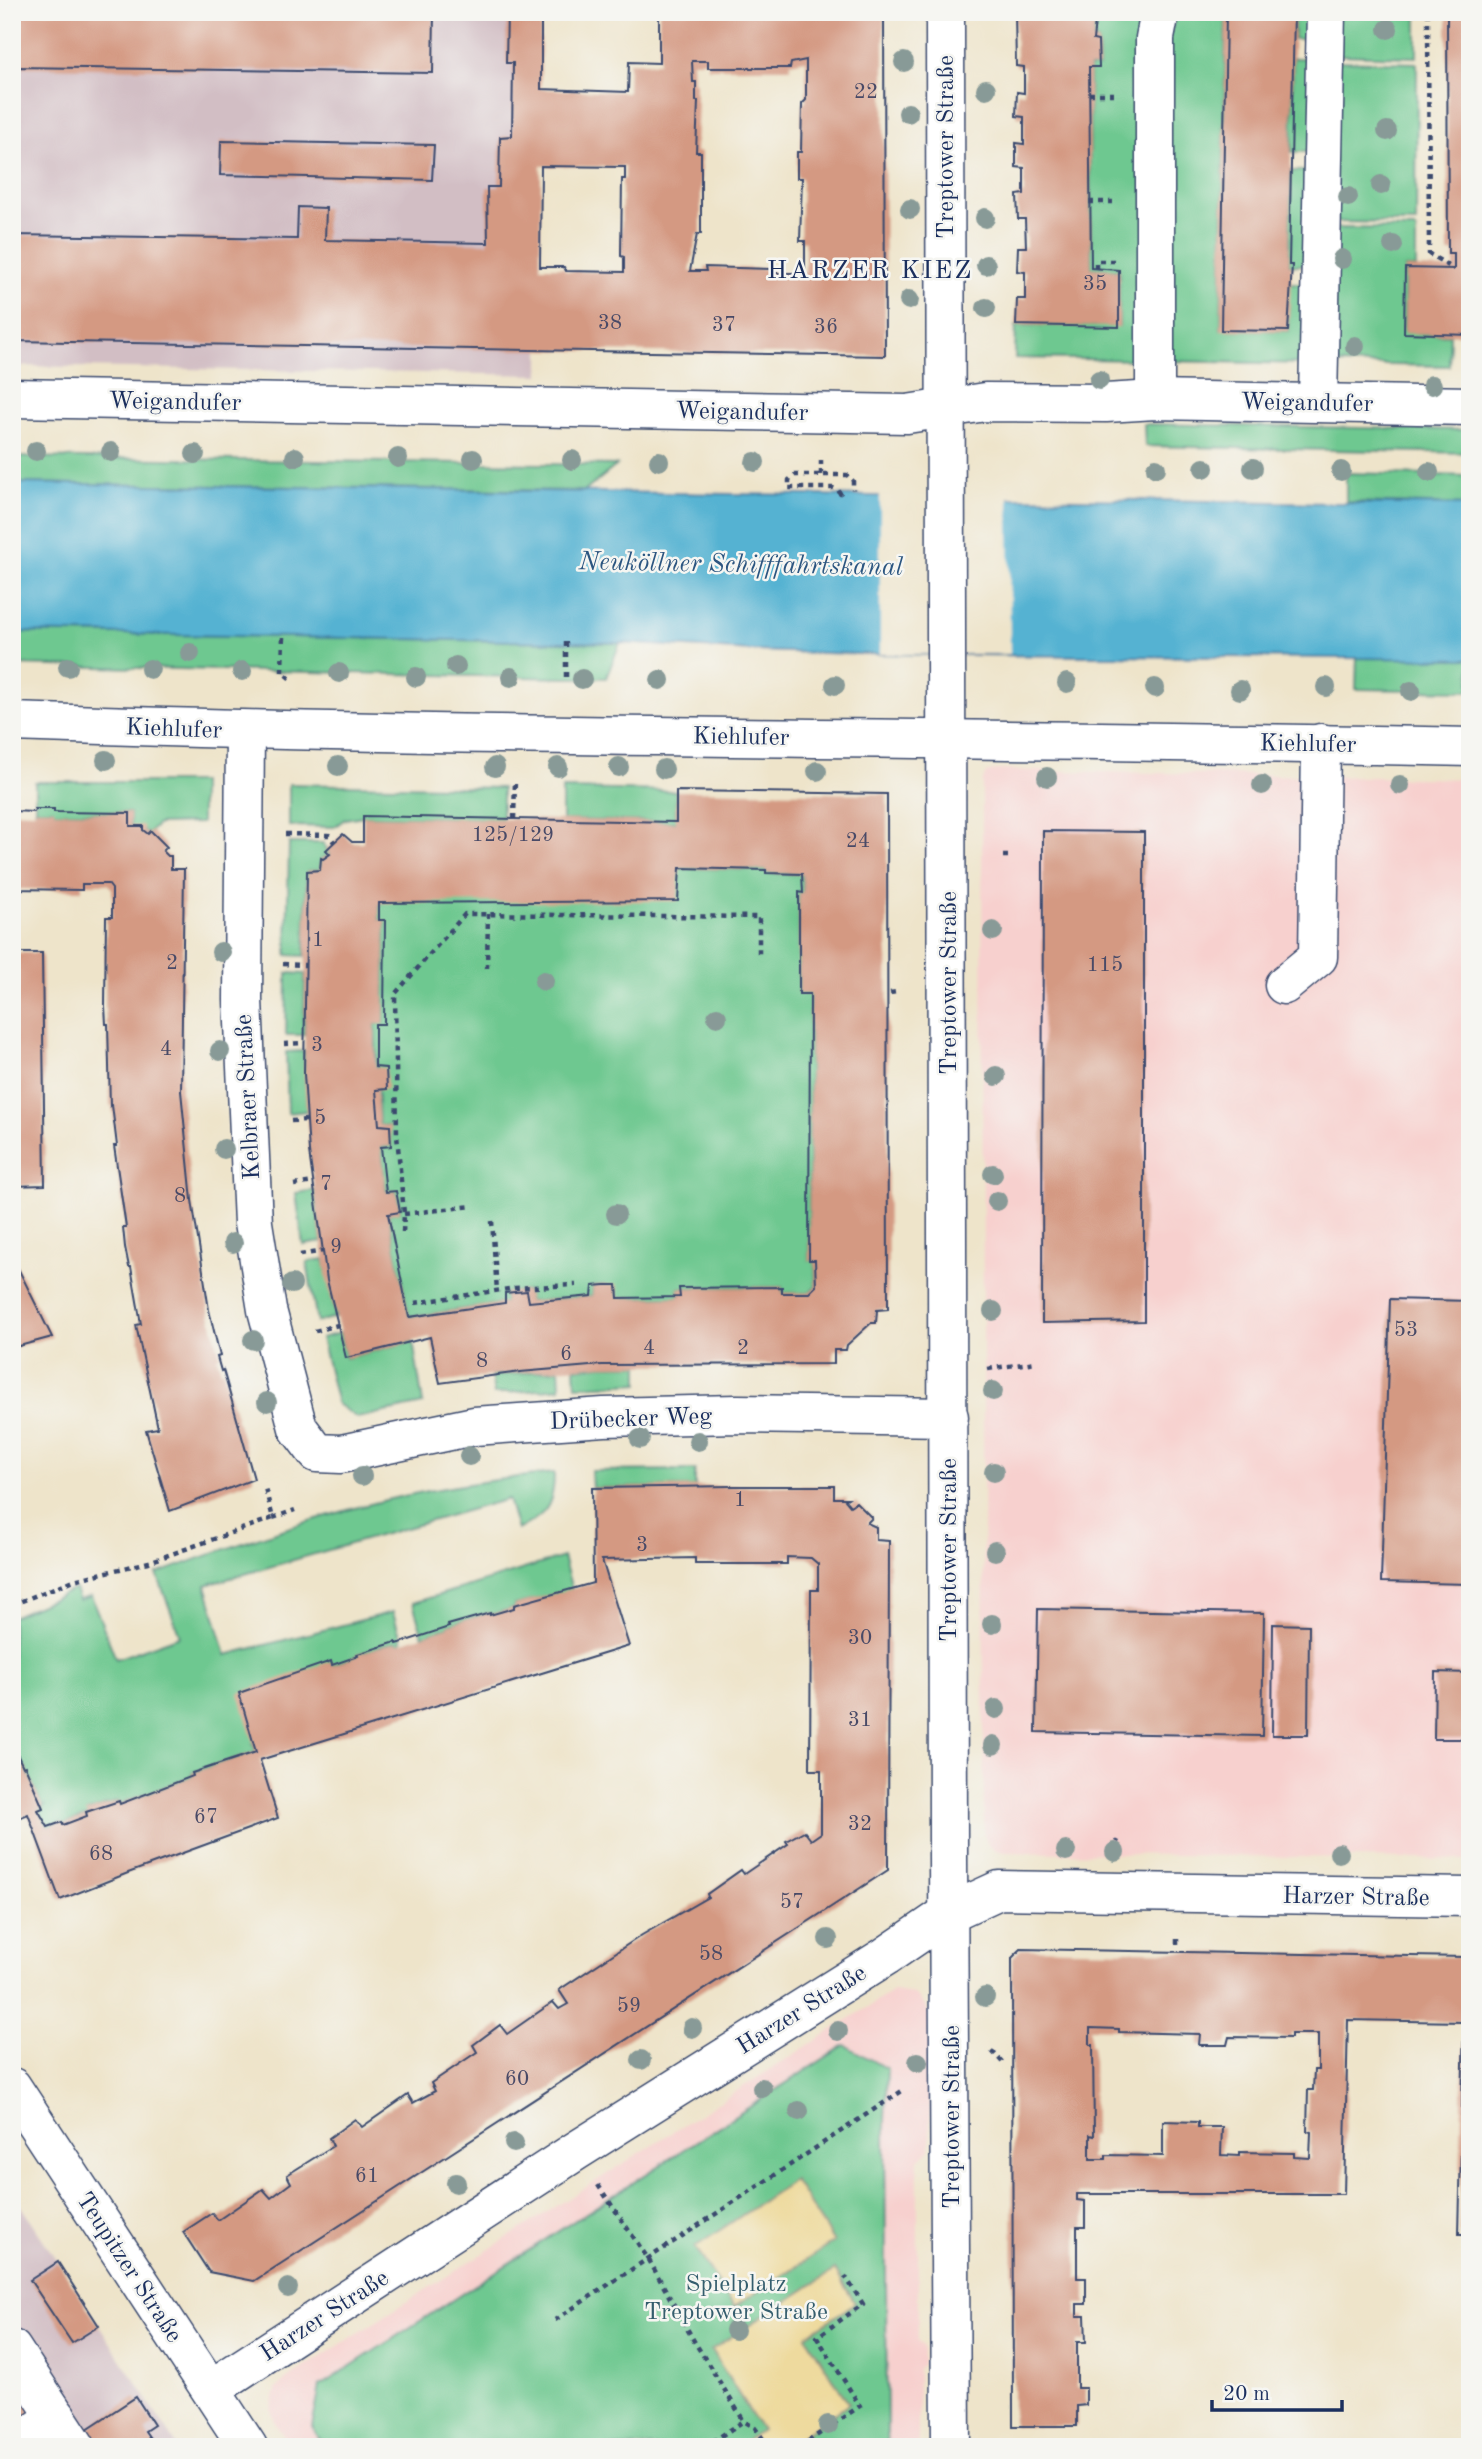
<svg xmlns="http://www.w3.org/2000/svg" width="1482" height="2459" font-family="'Old Standard TT',serif">
<rect width="100%" height="100%" fill="#f6f6f2"/>
<filter id="ink" filterUnits="userSpaceOnUse"><feTurbulence type="fractalNoise" baseFrequency=".0143" numOctaves="2"/><feDisplacementMap in="SourceGraphic" scale="14" xChannelSelector="R" yChannelSelector="G"/><feConvolveMatrix kernelMatrix="1 2 1 2 8 2 1 2 1" color-interpolation-filters="sRGB"/></filter>
<filter id="wash" filterUnits="userSpaceOnUse"><feTurbulence type="fractalNoise" baseFrequency=".00686" numOctaves="4" result="noise"/><feDisplacementMap in="SourceGraphic" scale="28" xChannelSelector="R" yChannelSelector="G"/><feGaussianBlur stdDeviation="1.57" result="paint"/><feColorMatrix in="noise" values="0 0 0 0 0 0 0 0 0 0 0 0 0 0 0 0 0 1.4 0 .05"/><feComposite in="paint" operator="in"/></filter>
<g filter="url(#wash)">
<rect width="100%" height="100%" fill="#eee4ca"/>
<g fill="#f7d0ce">
<polygon points="997,770 1470,779 1470,1860 1004,1852 993,1849 987,1843 984,1834 982,783 986,773"/>
<polygon points="893,1991 914,1994 927,2008 930,2018 930,2149 918,2161 918,2341 923,2347 923,2364 918,2369 918,2447 291,2447 275,2423 271,2410 276,2389 288,2378"/>
</g>
<g fill="#d2bec4">
<polygon points="12,12 541,12 540,375 12,366"/>
<polygon points="12,2193 58,2262 178,2447 12,2447"/>
</g>
<g fill="#6ec890" stroke="#447c77" stroke-width="2">
<polygon points="1096,12 1146,12 1145,360 1015,358 1016,325 1119,326 1119,270 1091,268 1089,67 1099,67 1098,41 1093,40"/>
<polygon points="1177,12 1226,12 1221,329 1288,331 1289,283 1311,283 1309,364 1165,361 1165,50"/>
<rect x="1294" y="12" width="21" height="27"/>
<polygon points="1336,12 1417,12 1417,57 1335,55"/>
<polygon points="1293,58 1315,58 1313,152 1292,152"/>
<polygon points="1335,61 1417,63 1416,223 1332,222"/>
<polygon points="1291,171 1313,171 1311,265 1289,265"/>
<polygon points="1332,228 1416,229 1416,268 1405,268 1404,332 1450,335 1449,366 1329,364"/>
<polygon points="1144,424 1470,430 1470,453 1145,446"/>
<polygon points="12,457 617,465 585,491 12,483"/>
<polygon points="1346,473 1470,476 1470,505 1346,502"/>
<polygon points="12,632 620,643 606,678 566,678 12,665"/>
<polygon points="1357,657 1470,659 1470,691 1356,689"/>
<polygon points="35,782 201,782 201,823 158,824 148,834 143,830 130,826 130,813 54,812 53,809 35,809"/>
<polygon points="289,784 502,788 502,819 363,816 345,819 334,827 289,826"/>
<polygon points="562,789 676,791 676,822 562,820"/>
<polygon points="289,843 323,843 330,854 321,859 320,870 307,871 305,956 287,955"/>
<polygon points="680,868 766,870 766,873 802,874 803,893 799,893 799,993 810,994 809,1260 815,1260 816,1286 809,1293 782,1293 782,1287 679,1288 680,1297 618,1298 605,1285 593,1286 592,1296 529,1302 527,1291 505,1293 505,1303 409,1317 388,1214 400,1211 396,1191 386,1192 381,1147 391,1146 389,1126 379,1125 375,1024 384,1023 385,921 379,920 379,903"/>
<polygon points="287,973 305,974 304,1035 286,1035"/>
<polygon points="304,1051 307,1111 288,1113 286,1052"/>
<polygon points="315,1190 322,1242 303,1245 296,1193"/>
<polygon points="324,1259 336,1317 317,1322 307,1262"/>
<polygon points="340,1333 346,1358 413,1341 423,1404 357,1418 337,1404 321,1338"/>
<polygon points="602,1365 639,1365 639,1383 576,1386 575,1368"/>
<polygon points="559,1369 560,1388 494,1394 491,1376"/>
<polygon points="695,1470 695,1487 592,1488 591,1471"/>
<path d="M 554,1473 C 554,1506 546,1515 517,1530 L 508,1499 L 206,1585 L 226,1655 L 393,1612 L 402,1643 L 397,1644 L 396,1642 L 358,1654 L 358,1656 L 332,1665 L 331,1661 L 253,1743 L 256,1752 L 192,1773 L 193,1776 L 120,1804 L 118,1801 L 87,1812 L 87,1816 L 63,1825 L 61,1822 L 48,1827 L 38,1810 L 46,1805 L 42,1806 L 25,1766 L 23,1767 L 12,1743 L 12,1617 L 75,1589 L 79,1600 L 91,1596 L 116,1659 L 180,1636 L 157,1574 C 232,1546 308,1519 386,1500 C 441,1487 498,1479 554,1473 Z"/>
<polygon points="563,1557 572,1590 514,1605 514,1608 490,1615 489,1613 449,1625 449,1627 423,1636 413,1603"/>
<polygon points="845,2045 887,2069 885,2121 887,2447 325,2447 312,2427 320,2386"/>
</g>
<g fill="#eeda9e" stroke="#84847e" stroke-width="2">
<polygon points="794,2180 834,2242 734,2307 695,2247"/>
<polygon points="835,2270 855,2303 806,2336 849,2404 786,2447 736,2447 761,2430 711,2350"/>
</g>
<polygon fill="#54b2d2" stroke="#387098" stroke-width="2" points="12,483 1470,505 1470,659 859,654 752,651 620,643 12,632"/>
<polygon fill="#eee4ca" points="880,491 1009,493 1010,654 880,654"/>
<g id="blocks">
<g fill="#d49982" fill-rule="evenodd">
<polygon points="12,12 434,12 433,73 15,67 15,107 12,107"/>
<path d="M 507,12 L 541,12 L 541,89 L 628,92 L 629,62 L 659,63 L 659,12 L 884,12 L 885,356 L 12,341 L 12,235 L 297,239 L 298,207 L 326,208 L 325,240 L 488,243 L 487,187 L 499,187 L 500,137 L 512,136 L 513,63 L 506,63 ZM 806,60 L 806,100 L 802,104 L 801,152 L 797,152 L 797,178 L 802,178 L 800,241 L 805,241 L 805,273 L 772,273 L 771,269 L 705,267 L 706,271 L 690,271 L 697,234 L 701,234 L 701,152 L 696,152 L 698,101 L 696,101 L 696,82 L 693,82 L 692,61 L 708,61 L 708,68 L 790,68 L 791,63 ZM 541,166 L 625,167 L 625,179 L 622,179 L 621,256 L 624,257 L 624,272 L 566,271 L 564,267 L 540,267 Z"/>
<polygon points="1015,12 1096,12 1093,40 1098,41 1099,67 1089,67 1091,268 1119,270 1119,327 1016,325 1017,299 1025,299 1025,272 1017,271 1018,247 1026,247 1025,219 1018,219 1017,195 1024,194 1024,168 1016,167 1016,143 1024,144 1024,117 1016,116 1017,92 1024,93 1024,67 1016,66"/>
<polygon points="1226,12 1294,12 1289,265 1292,265 1288,331 1221,330"/>
<polygon points="1447,12 1470,12 1470,335 1404,333 1405,268 1454,269 1454,253 1448,253"/>
<polygon points="221,141 434,145 432,180 220,175"/>
<polygon points="12,165 19,166 18,196 12,196"/>
<path d="M 676,791 L 887,794 L 888,1309 L 877,1310 L 876,1323 L 871,1323 L 847,1345 L 846,1350 L 834,1350 L 834,1364 L 602,1365 L 520,1372 L 440,1383 L 430,1337 L 346,1358 L 327,1280 L 309,1152 L 304,1074 L 307,871 L 320,870 L 321,858 L 323,859 L 330,854 L 326,850 L 343,834 L 352,842 L 363,842 L 363,816 L 676,822 ZM 680,868 L 766,870 L 766,873 L 802,874 L 803,893 L 799,892 L 799,994 L 810,994 L 809,1260 L 815,1260 L 816,1286 L 809,1293 L 782,1293 L 782,1287 L 679,1288 L 680,1297 L 618,1298 L 617,1285 L 605,1285 L 593,1286 L 592,1296 L 529,1302 L 527,1291 L 515,1292 L 505,1293 L 505,1303 L 409,1317 L 388,1214 L 400,1212 L 398,1201 L 396,1191 L 386,1192 L 381,1147 L 391,1146 L 390,1126 L 379,1125 L 376,1090 L 387,1089 L 386,1068 L 375,1067 L 375,1024 L 384,1024 L 385,920 L 379,920 L 379,903 L 678,901 Z"/>
<polygon points="35,809 54,809 54,812 130,813 130,826 143,826 143,830 148,834 151,831 167,847 163,851 168,856 171,856 171,869 184,869 181,1091 192,1200 209,1310 220,1356 217,1357 221,1371 223,1370 254,1479 170,1511 146,1430 158,1428 136,1325 141,1324 131,1267 129,1267 125,1247 123,1227 126,1227 114,1146 117,1146 112,1105 110,1106 108,1024 106,1024 105,1006 106,917 112,917 112,889 108,884 82,884 82,890 12,889 12,811 34,812"/>
<polygon points="1043,831 1144,832 1144,1321 1042,1323"/>
<polygon points="12,953 42,953 45,1185 12,1186"/>
<polygon points="12,1256 52,1337 12,1348"/>
<polygon points="1390,1299 1470,1301 1470,1584 1381,1582"/>
<polygon points="733,1486 834,1486 834,1498 848,1498 845,1500 850,1506 856,1502 872,1518 867,1523 876,1527 876,1540 889,1541 888,1870 254,2281 209,2272 183,2232 212,2213 218,2220 263,2189 271,2198 291,2183 287,2175 333,2146 329,2138 355,2119 362,2127 408,2095 413,2103 435,2091 431,2083 477,2052 473,2045 500,2025 507,2034 553,2002 559,2009 568,2004 559,1990 642,1935 708,1897 707,1894 741,1870 744,1874 788,1844 786,1841 804,1831 811,1840 821,1833 821,1770 810,1770 811,1590 818,1590 818,1564 811,1558 787,1557 787,1564 695,1564 695,1558 602,1560 629,1646 260,1760 278,1818 128,1873 60,1900 28,1814 12,1821 12,1743 23,1767 25,1766 43,1808 38,1810 48,1827 62,1822 63,1825 87,1816 86,1812 119,1801 120,1804 193,1776 192,1773 256,1752 239,1693 331,1661 332,1665 358,1656 357,1654 396,1642 397,1644 449,1627 448,1625 490,1613 490,1615 514,1608 514,1605 593,1583 592,1488"/>
<polygon points="1038,1609 1264,1613 1262,1736 1036,1732"/>
<polygon points="1273,1624 1309,1625 1308,1735 1272,1735"/>
<polygon points="1435,1672 1470,1673 1470,1739 1434,1739"/>
<path d="M 1021,1949 L 1465,1957 L 1464,2008 L 1470,2008 L 1470,2234 L 1459,2234 L 1464,2022 L 1348,2020 L 1344,2194 L 1077,2194 L 1077,2200 L 1085,2201 L 1085,2227 L 1077,2227 L 1077,2278 L 1086,2278 L 1086,2304 L 1077,2304 L 1077,2316 L 1085,2316 L 1086,2342 L 1077,2342 L 1077,2388 L 1086,2388 L 1086,2405 L 1077,2406 L 1077,2426 L 1013,2426 L 1012,1958 ZM 1090,2028 L 1119,2029 L 1119,2032 L 1200,2034 L 1199,2045 L 1227,2045 L 1229,2037 L 1291,2038 L 1291,2034 L 1318,2034 L 1318,2070 L 1314,2070 L 1313,2090 L 1308,2090 L 1307,2131 L 1311,2132 L 1310,2158 L 1294,2157 L 1294,2153 L 1239,2152 L 1239,2156 L 1221,2155 L 1222,2127 L 1198,2127 L 1198,2122 L 1163,2121 L 1163,2156 L 1106,2155 L 1106,2159 L 1090,2159 L 1090,2135 L 1094,2136 L 1093,2045 L 1090,2045 Z"/>
<polygon points="58,2262 99,2326 72,2343 30,2280"/>
<polygon points="12,2378 35,2413 12,2427"/>
<polygon points="136,2397 154,2425 145,2431 156,2447 90,2447 81,2433"/>
</g>
</g>
</g>
<g filter="url(#ink)">
<use href="#blocks" fill-opacity="0" stroke="#3b4a6e" stroke-width="2"/>
<g fill="none" stroke-linecap="round" stroke-linejoin="round">
<g stroke="#3b4a6e" stroke-width="41">
<g id="minor">
<polyline points="945,12 948,1856 951,2447"/>
<polyline points="12,398 907,414 985,402 1106,403 1155,400 1470,406"/>
<polyline points="1155,400 1155,38 1160,12"/>
<polyline points="1318,402 1326,12"/>
<path d="M 12,722 C 498,740 984,736 1470,747"/>
<polyline points="245,730 243,1000 253,1223 267,1310 298,1428 317,1453 341,1454 474,1426 604,1417 737,1414 949,1417"/>
<polyline points="1284,985 1318,957 1321,743"/>
<polyline points="12,2087 248,2447"/>
<polyline points="12,2349 76,2447"/>
<polyline points="211,2389 576,2151 886,1956 949,1913 999,1890 1470,1897"/>
<polyline points="12,2447 57,2417"/>
</g>
</g>
<g stroke="#3b4a6e" stroke-width="4.5" stroke-dasharray="5 5" stroke-linecap="butt">
<polyline points="1428,12 1429,254 1454,269"/>
<polyline points="1089,94 1116,94"/>
<polyline points="1089,202 1113,202"/>
<polyline points="1096,268 1096,261 1115,261"/>
<polyline points="821,475 821,455"/>
<polyline points="841,495 838,490 833,488 789,488 789,480 795,475 847,475 853,481 853,490"/>
<polyline points="283,637 282,672 292,680"/>
<polyline points="566,642 566,678"/>
<polyline points="514,819 515,780"/>
<polyline points="285,834 329,835 334,842"/>
<polyline points="1003,856 1013,856"/>
<polyline points="283,964 305,965"/>
<polyline points="487,968 488,914"/>
<polyline points="890,993 897,992"/>
<polyline points="284,1044 304,1043"/>
<polyline points="291,1121 307,1120"/>
<polyline points="294,1185 313,1182"/>
<polyline points="404,1214 472,1206"/>
<polyline points="492,1221 497,1291"/>
<polyline points="403,1232 404,1214 397,1135 395,994 465,914 759,917 759,955"/>
<polyline points="300,1255 323,1251"/>
<polyline points="415,1303 515,1288 576,1285"/>
<polyline points="315,1331 338,1325"/>
<polyline points="988,1369 1036,1362"/>
<polyline points="273,1518 295,1510"/>
<polyline points="12,1605 74,1580 149,1562 273,1518 265,1488"/>
<polyline points="1117,1842 1118,1840"/>
<polyline points="1177,1944 1177,1934"/>
<polyline points="992,2051 1005,2065"/>
<polyline points="598,2185 649,2260 694,2341 744,2421 755,2428 769,2447"/>
<polyline points="555,2320 902,2091"/>
<polyline points="704,2447 744,2421"/>
<polyline points="800,2447 860,2406 817,2337 863,2304 845,2276"/>
</g>
<use href="#minor" stroke="#fff" stroke-width="38"/>
</g>
<g fill="#889a97">
<circle cx="1388" cy="29" r="10"/>
<circle cx="904" cy="62" r="10"/>
<circle cx="986" cy="89" r="10"/>
<circle cx="908" cy="113" r="10"/>
<circle cx="1387" cy="131" r="10"/>
<circle cx="1381" cy="185" r="10"/>
<circle cx="1348" cy="197" r="10"/>
<circle cx="910" cy="209" r="10"/>
<circle cx="985" cy="218" r="10"/>
<circle cx="1393" cy="245" r="10"/>
<circle cx="1342" cy="259" r="10"/>
<circle cx="986" cy="265" r="10"/>
<circle cx="909" cy="300" r="10"/>
<circle cx="986" cy="308" r="10"/>
<circle cx="1355" cy="346" r="10"/>
<circle cx="1099" cy="380" r="10"/>
<circle cx="1432" cy="385" r="10"/>
<circle cx="36" cy="451" r="10"/>
<circle cx="111" cy="452" r="10"/>
<circle cx="195" cy="454" r="10"/>
<circle cx="295" cy="457" r="10"/>
<circle cx="398" cy="458" r="10"/>
<circle cx="473" cy="459" r="10"/>
<circle cx="572" cy="460" r="10"/>
<circle cx="659" cy="461" r="10"/>
<circle cx="755" cy="462" r="10"/>
<circle cx="1156" cy="468" r="10"/>
<circle cx="1204" cy="468" r="10"/>
<circle cx="1253" cy="468" r="10"/>
<circle cx="1341" cy="471" r="10"/>
<circle cx="1429" cy="472" r="10"/>
<circle cx="190" cy="653" r="10"/>
<circle cx="456" cy="666" r="10"/>
<circle cx="68" cy="667" r="10"/>
<circle cx="150" cy="669" r="10"/>
<circle cx="242" cy="671" r="10"/>
<circle cx="339" cy="673" r="10"/>
<circle cx="416" cy="677" r="10"/>
<circle cx="511" cy="677" r="10"/>
<circle cx="582" cy="679" r="10"/>
<circle cx="660" cy="680" r="10"/>
<circle cx="1067" cy="683" r="10"/>
<circle cx="835" cy="685" r="10"/>
<circle cx="1326" cy="687" r="10"/>
<circle cx="1155" cy="688" r="10"/>
<circle cx="1240" cy="690" r="10"/>
<circle cx="1411" cy="691" r="10"/>
<circle cx="106" cy="760" r="10"/>
<circle cx="338" cy="766" r="10"/>
<circle cx="495" cy="767" r="10"/>
<circle cx="558" cy="767" r="10"/>
<circle cx="619" cy="767" r="10"/>
<circle cx="664" cy="769" r="10"/>
<circle cx="817" cy="771" r="10"/>
<circle cx="1047" cy="777" r="10"/>
<circle cx="1262" cy="785" r="10"/>
<circle cx="1400" cy="785" r="10"/>
<circle cx="993" cy="931" r="10"/>
<circle cx="221" cy="952" r="10"/>
<circle cx="544" cy="981" r="10"/>
<circle cx="717" cy="1017" r="10"/>
<circle cx="220" cy="1051" r="10"/>
<circle cx="996" cy="1076" r="10"/>
<circle cx="224" cy="1149" r="10"/>
<circle cx="993" cy="1174" r="10"/>
<circle cx="997" cy="1201" r="10"/>
<circle cx="616" cy="1214" r="10"/>
<circle cx="233" cy="1243" r="10"/>
<circle cx="292" cy="1284" r="10"/>
<circle cx="993" cy="1311" r="10"/>
<circle cx="253" cy="1340" r="10"/>
<circle cx="993" cy="1391" r="10"/>
<circle cx="267" cy="1402" r="10"/>
<circle cx="640" cy="1439" r="10"/>
<circle cx="698" cy="1441" r="10"/>
<circle cx="469" cy="1456" r="10"/>
<circle cx="994" cy="1472" r="10"/>
<circle cx="362" cy="1476" r="10"/>
<circle cx="995" cy="1551" r="10"/>
<circle cx="992" cy="1624" r="10"/>
<circle cx="996" cy="1709" r="10"/>
<circle cx="993" cy="1745" r="10"/>
<circle cx="1066" cy="1851" r="10"/>
<circle cx="1115" cy="1852" r="10"/>
<circle cx="1339" cy="1853" r="10"/>
<circle cx="828" cy="1939" r="10"/>
<circle cx="985" cy="1997" r="10"/>
<circle cx="692" cy="2028" r="10"/>
<circle cx="838" cy="2031" r="10"/>
<circle cx="641" cy="2060" r="10"/>
<circle cx="918" cy="2062" r="10"/>
<circle cx="762" cy="2088" r="10"/>
<circle cx="799" cy="2111" r="10"/>
<circle cx="514" cy="2143" r="10"/>
<circle cx="456" cy="2183" r="10"/>
<circle cx="288" cy="2288" r="10"/>
<circle cx="735" cy="2330" r="10"/>
<circle cx="828" cy="2425" r="10"/>
</g>
</g>
<g text-anchor="middle" stroke-width="5" stroke-linejoin="round" paint-order="stroke">
<g font-size="21" fill="#494a67">
<text x="866" y="98">22</text>
<text x="1095" y="290">35</text>
<text x="610" y="329">38</text>
<text x="724" y="331">37</text>
<text x="826" y="333">36</text>
<text x="513" y="841">125/129</text>
<text x="858" y="847">24</text>
<text x="318" y="946">1</text>
<text x="172" y="969">2</text>
<text x="1105" y="971">115</text>
<text x="317" y="1051">3</text>
<text x="166" y="1055">4</text>
<text x="320" y="1124">5</text>
<text x="326" y="1190">7</text>
<text x="180" y="1202">8</text>
<text x="336" y="1253">9</text>
<text x="1406" y="1336">53</text>
<text x="649" y="1354">4</text>
<text x="743" y="1354">2</text>
<text x="566" y="1360">6</text>
<text x="482" y="1367">8</text>
<text x="740" y="1506">1</text>
<text x="642" y="1551">3</text>
<text x="860" y="1644">30</text>
<text x="860" y="1726">31</text>
<text x="206" y="1823">67</text>
<text x="860" y="1830">32</text>
<text x="101" y="1860">68</text>
<text x="792" y="1908">57</text>
<text x="711" y="1960">58</text>
<text x="629" y="2012">59</text>
<text x="517" y="2085">60</text>
<text x="367" y="2182">61</text>
</g>
<g font-size="24" fill="#1b2f5e" stroke="#f6f6f2">
<text transform="translate(945 147) rotate(-90)" y="8">Treptower Straße</text>
<text transform="translate(175 401) rotate(1)" y="8">Weigandufer</text>
<text transform="translate(1307 402) rotate(1)" y="8">Weigandufer</text>
<text transform="translate(742 411) rotate(1)" y="8">Weigandufer</text>
<text transform="translate(174 728) rotate(2)" y="8">Kiehlufer</text>
<text transform="translate(741 736) rotate(1)" y="8">Kiehlufer</text>
<text transform="translate(1308 743) rotate(1)" y="8">Kiehlufer</text>
<text transform="translate(948 983) rotate(-90)" y="8">Treptower Straße</text>
<text transform="translate(247 1097) rotate(-93)" y="8">Kelbraer Straße</text>
<text transform="translate(631 1418) rotate(-2)" y="8">Drübecker Weg</text>
<text transform="translate(948 1550) rotate(-90)" y="8">Treptower Straße</text>
<text transform="translate(1356 1896) rotate(1)" y="8">Harzer Straße</text>
<text transform="translate(801 2009) rotate(-32)" y="8">Harzer Straße</text>
<text transform="translate(951 2117) rotate(-90)" y="8">Treptower Straße</text>
<text transform="translate(130 2267) rotate(57)" y="8">Teupitzer Straße</text>
<text transform="translate(324 2315) rotate(-33)" y="8">Harzer Straße</text>
</g>
<g font-size="24" fill="#345d6d" stroke="#f6f6f2">
<text x="736" y="2291">Spielplatz<tspan x="736" dy="28">Treptower Straße</tspan></text>
</g>
<g font-size="26" letter-spacing="2" fill="#1b2f5e" stroke="#f6f6f2">
<text x="870" y="278">HARZER KIEZ</text>
</g>
<g font-size="26" font-style="italic" fill="#2c5681" stroke="#f6f6f2">
<text transform="translate(741 563) rotate(1)" y="9">Neuköllner Schifffahrtskanal</text>
</g>
</g>
<rect width="1482" height="2459" fill="none" stroke="#f6f6f2" stroke-width="42"/>
<path d="M1212 2400v10h130v-10" fill="none" stroke="#1b2f5e" stroke-width="3.5"/>
<text x="1223" y="2400" font-size="21" fill="#1b2f5e" stroke="#f6f6f2" stroke-width="5" paint-order="stroke">20 m</text>
</svg>
